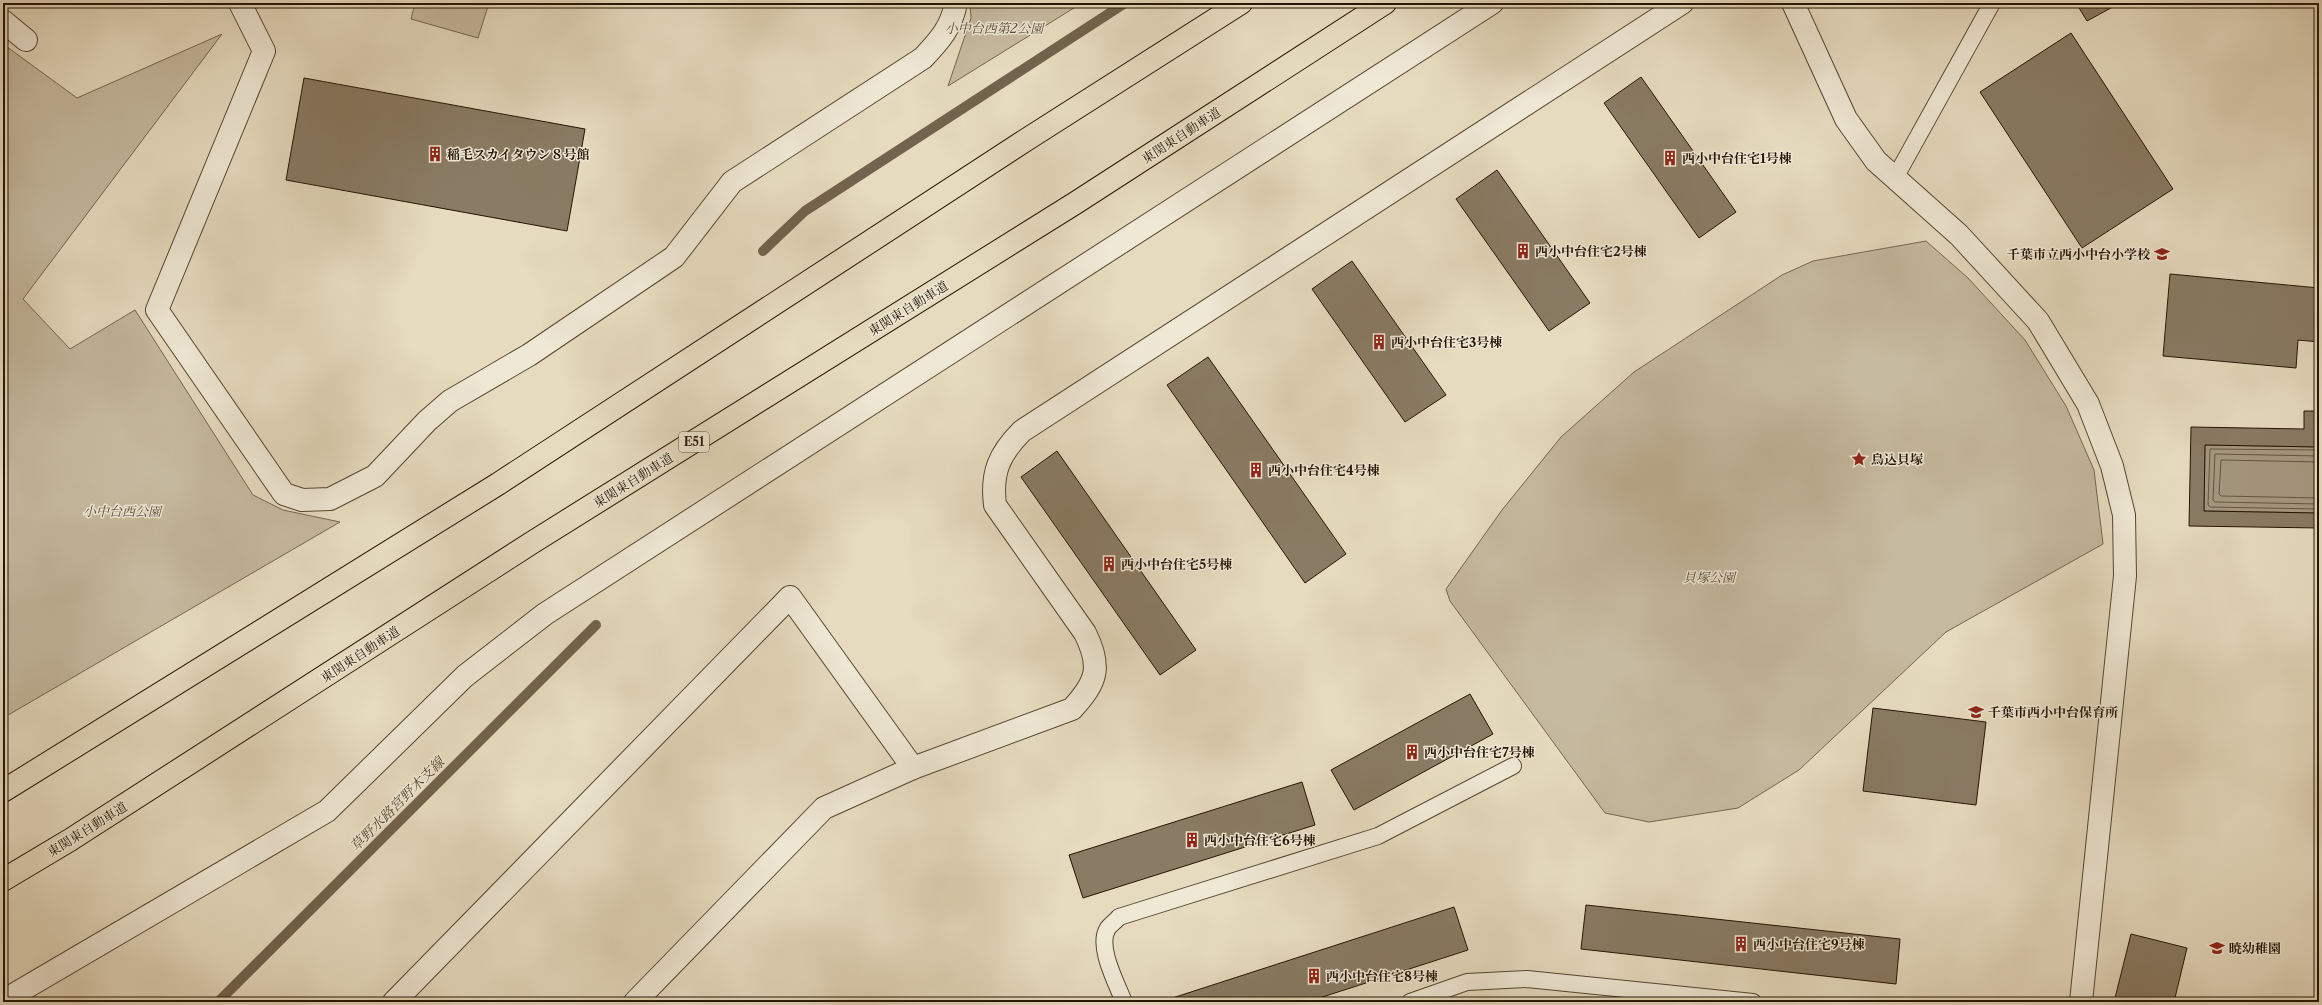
<svg xmlns="http://www.w3.org/2000/svg" width="2322" height="1005" font-family="'Libre Caslon Text','Noto Serif JP',serif">
<rect width="100%" height="100%" fill="#e6dbbf"/>
<filter id="stains"><feTurbulence type="fractalNoise" baseFrequency=".005" numOctaves="4"/><feColorMatrix values="0 0 0 0 .2 0 0 0 0 .09 0 0 0 0 .02 0 0 0 .5 -.17"/></filter>
<radialGradient id="worn" r=".72"><stop offset=".6" stop-color="#630" stop-opacity="0"/><stop offset="1" stop-color="#630" stop-opacity=".3"/></radialGradient>
<g fill="#c5b99f" stroke="#746650">
<polygon points="415,3 489,3 478,38 411,19"/>
<polygon points="970,3 1082,3 948,86 971,18"/>
<polygon points="222,34 23,299 70,349 135,310 253,495 283,510 340,522 3,718 3,44 77,98"/>
<polygon points="1926,241 1968,278 2025,340 2066,406 2094,470 2103,544 1946,632 1799,770 1738,808 1649,822 1605,813 1450,601 1446,589 1502,510 1561,437 1634,372 1782,275 1813,261"/>
</g>
<polygon fill="#a4977f" stroke="#71634d" points="2205,445 2319,447 2319,513 2204,511"/>
<g fill="none" stroke-linecap="round" stroke-linejoin="round">
<g stroke="#645640" stroke-width="1">
<polyline points="2319,450 2210,449 2208,505 2210,507 2319,509"/>
<polyline points="2319,456 2215,454 2213,500 2215,502 2319,504"/>
<polyline points="2319,462 2221,460 2219,494 2221,496 2319,498"/>
</g>
<g stroke="#71634d" stroke-width="10">
<polyline points="763,251 805,211 1125,3"/>
<polyline points="218,1002 596,625"/>
</g>
</g>
<g fill="#897b64" stroke="#241402">
<polygon points="2076,3 2120,3 2087,21"/>
<polygon points="2071,33 2173,189 2082,248 1980,92"/>
<polygon points="1641,77 1736,212 1699,238 1604,103"/>
<polygon points="304,78 585,129 567,231 286,180"/>
<polygon points="1497,170 1590,303 1549,331 1456,199"/>
<polygon points="1352,261 1446,395 1405,422 1312,289"/>
<polygon points="2170,274 2319,288 2319,342 2298,340 2296,368 2163,356"/>
<polygon points="1208,357 1346,554 1305,583 1167,385"/>
<polygon points="2304,411 2319,411 2319,447 2205,445 2204,511 2319,513 2319,528 2189,526 2191,427 2304,429"/>
<polygon points="1057,451 1196,650 1160,675 1021,477"/>
<polygon points="1470,694 1493,734 1354,810 1331,770"/>
<polygon points="1873,708 1986,722 1976,805 1863,791"/>
<polygon points="1302,782 1315,825 1083,898 1069,855"/>
<polygon points="1586,905 1900,939 1896,984 1581,949"/>
<polygon points="1454,907 1468,950 1307,1002 1160,1002"/>
<polygon points="2131,934 2187,948 2174,1002 2114,1002"/>
</g>
<g fill="none" stroke-linecap="round" stroke-linejoin="round">
<g stroke="#544631" stroke-width="18">
<g id="service">
<polyline points="1895,178 1992,3"/>
<path d="M 1124,1002 C 1117,984 1096,946 1108,928 C 1111,924 1116,921 1119,917 L 1378,836 L 1513,766"/>
<polyline points="1410,1002 1467,982 1527,979 1753,1002"/>
</g>
</g>
<g stroke="#544631" stroke-width="24">
<g id="minor">
<path d="M 240,3 L 264,51 L 157,310 L 284,494 L 302,500 L 330,499 L 375,476 L 427,421 L 450,401 L 529,355 L 674,257 L 732,182 L 923,58 C 940,40 951,28 956,3"/>
<polyline points="3,21 26,40"/>
<polyline points="394,1002 790,597 913,768"/>
<path d="M 635,1002 L 824,808 L 913,768 L 1072,709 C 1097,682 1102,667 1085,633 L 995,505 C 991,473 999,454 1022,431 L 1682,3"/>
</g>
</g>
<g stroke="#544631" stroke-width="24">
<g id="tertiary">
<polyline points="1793,3 1846,119 1876,161 1959,235 2038,321 2088,404 2112,466 2124,515 2125,576 2081,1002"/>
<polyline points="3,1001 327,811 465,676 545,614 1492,3"/>
</g>
</g>
<g stroke="#241402" stroke-width="24">
<g id="motorway">
<polyline points="3,791 498,484 1029,138 1241,3"/>
<polyline points="3,880 70,840 533,542 1077,202 1385,3"/>
</g>
</g>
<use href="#service" stroke="#efe8d5" stroke-width="16"/>
<use href="#minor" stroke="#efe8d5" stroke-width="22"/>
<use href="#tertiary" stroke="#efe8d5" stroke-width="22"/>
<use href="#motorway" stroke="#e6dbbf" stroke-width="22"/>
</g>
<defs>
<g id="building-bare" transform="scale(1.2)"><path d="M-4-6H4V6H1V3H-1V6H-4ZM-2.5-4.3h1.7v1.8h-1.7ZM.8-4.3h1.7v1.8H.8ZM-2.5-1h1.7V.8h-1.7ZM.8-1h1.7V.8H.8Z" fill="#8f2418" stroke="#efe8d5" stroke-width="2.5" paint-order="stroke"/></g>
<g id="school-bare" transform="scale(1.2)"><path d="M0-5L7-2L0 1L-7-2ZM-4 1L0 2.5L4 1V4Q0 6-4 4Z" fill="#8f2418" stroke="#efe8d5" stroke-width="2.5" paint-order="stroke"/></g>
<g id="sight-bare" transform="scale(1.2)"><path d="M0-6L1.8-2.2L6-1.7L2.9 1.2L3.7 5.4L0 3.3L-3.7 5.4L-2.9 1.2L-6-1.7L-1.8-2.2Z" fill="#8f2418" stroke="#efe8d5" stroke-width="2.5" paint-order="stroke"/></g>
</defs>
<g fill-rule="evenodd">
<use href="#building-bare" x="435" y="154"/>
<use href="#building-bare" x="1670" y="158"/>
<use href="#building-bare" x="1523" y="251"/>
<use href="#school-bare" x="2162" y="254"/>
<use href="#building-bare" x="1379" y="342"/>
<use href="#sight-bare" x="1859" y="459"/>
<use href="#building-bare" x="1256" y="470"/>
<use href="#building-bare" x="1109" y="564"/>
<use href="#school-bare" x="1976" y="712"/>
<use href="#building-bare" x="1412" y="752"/>
<use href="#building-bare" x="1192" y="840"/>
<use href="#building-bare" x="1741" y="944"/>
<use href="#school-bare" x="2217" y="948"/>
<use href="#building-bare" x="1314" y="976"/>
</g>
<g text-anchor="middle" stroke-width="3" stroke-linejoin="round" paint-order="stroke">
<rect fill="#efe8d5" stroke="#615441" stroke-width="1" x="679" y="432" width="30" height="20" rx="3"/>
<g font-size="12" font-weight="bold" fill="#241402">
<text x="694" y="446">E51</text>
</g>
<g font-size="13" font-style="italic" fill="#5c4e39" stroke="#efe8d5">
<text x="994" y="33">小中台西第2公園</text>
<text x="122" y="516">小中台西公園</text>
<text x="1709" y="582">貝塚公園</text>
</g>
<g font-size="13" fill="#241402" stroke="#efe8d5">
<text transform="translate(1181 135) rotate(-33)" y="5">東関東自動車道</text>
<text transform="translate(908 308) rotate(-32)" y="5">東関東自動車道</text>
<text transform="translate(633 480) rotate(-32)" y="5">東関東自動車道</text>
<text transform="translate(360 654) rotate(-33)" y="5">東関東自動車道</text>
<text transform="translate(87 829) rotate(-32)" y="5">東関東自動車道</text>
</g>
<g font-size="13" font-weight="bold" fill="#241402" stroke="#efe8d5" text-anchor="start">
<text x="447" y="159">稲毛スカイタウン８号館</text>
<text x="1682" y="163">西小中台住宅1号棟</text>
<text x="1535" y="256">西小中台住宅2号棟</text>
<text x="2150" y="259" text-anchor="end">千葉市立西小中台小学校</text>
<text x="1391" y="347">西小中台住宅3号棟</text>
<text x="1871" y="464">鳥込貝塚</text>
<text x="1268" y="475">西小中台住宅4号棟</text>
<text x="1121" y="569">西小中台住宅5号棟</text>
<text x="1988" y="717">千葉市西小中台保育所</text>
<text x="1424" y="757">西小中台住宅7号棟</text>
<text x="1204" y="845">西小中台住宅6号棟</text>
<text x="1753" y="949">西小中台住宅9号棟</text>
<text x="2229" y="953">暁幼稚園</text>
<text x="1326" y="981">西小中台住宅8号棟</text>
</g>
<g font-size="14" font-style="italic" fill="#574834" stroke="#efe8d5">
<text transform="translate(397 804) rotate(-45)" y="5">草野水路宮野木支線</text>
</g>
</g>
<rect width="2322" height="1005" fill="none" stroke="#e6dbbf" stroke-width="16"/>
<rect x="4" y="4" width="2314" height="997" fill="none" stroke="#241402" stroke-width="2"/>
<rect x="8" y="8" width="2306" height="989" fill="none" stroke="#241402"/>
<rect width="100%" height="100%" filter="url(#stains)"/>
<rect width="100%" height="100%" fill="url(#worn)"/>
</svg>
